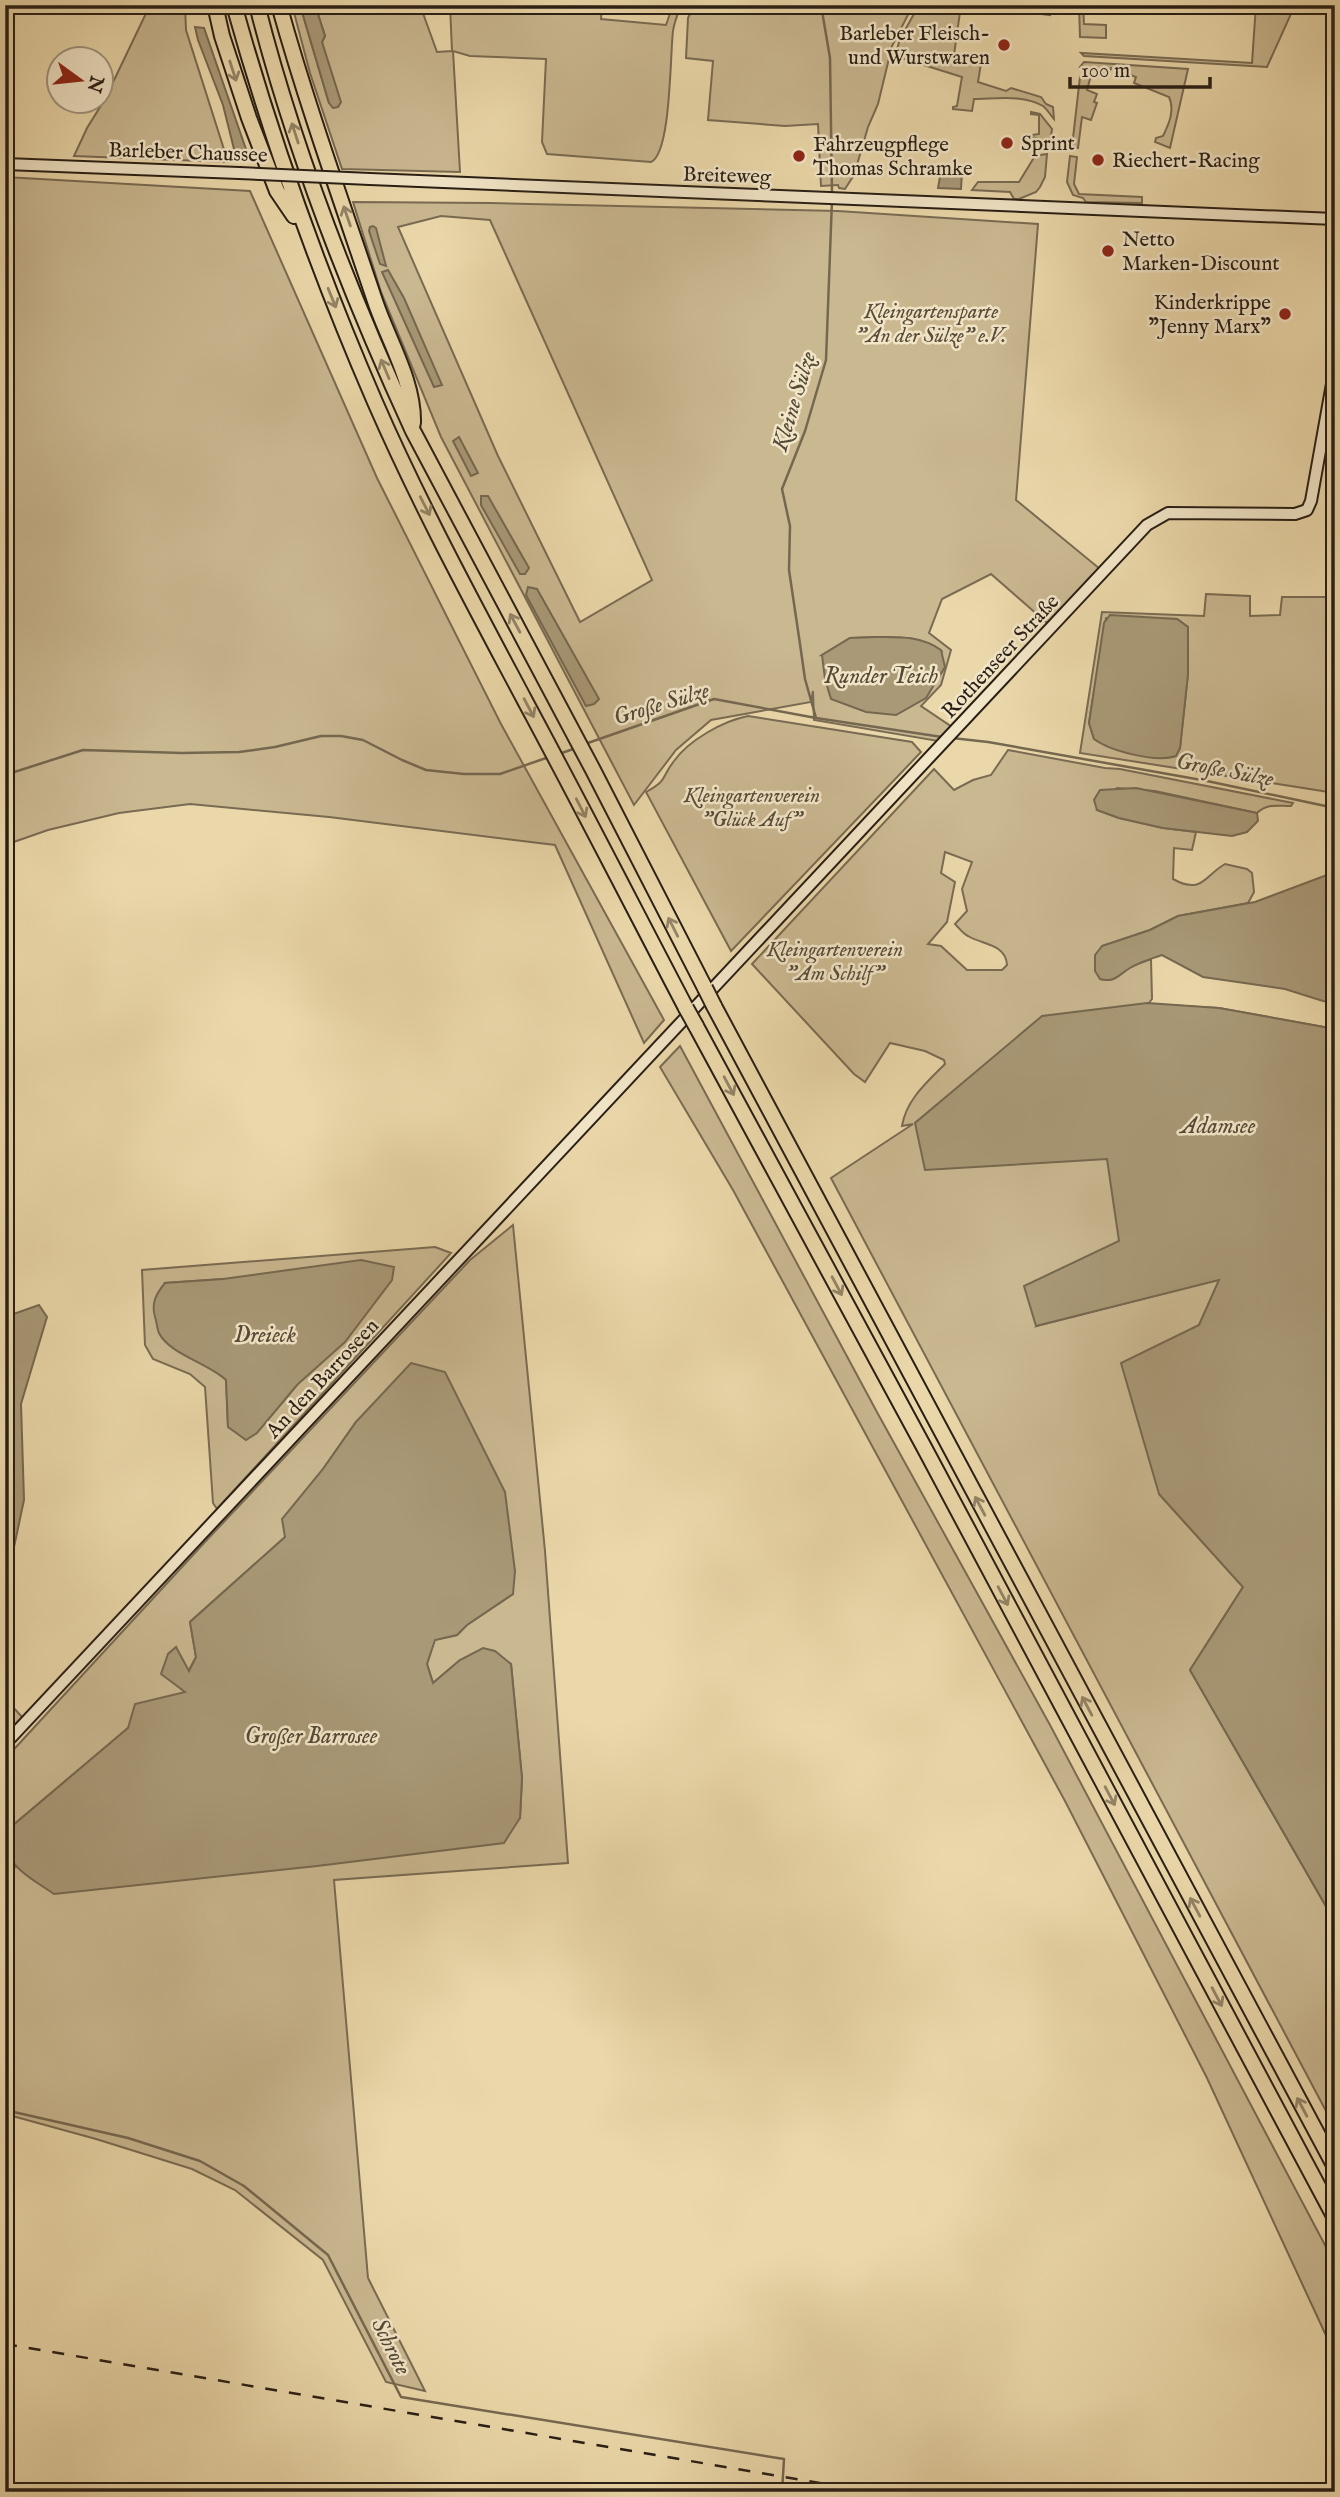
<svg xmlns="http://www.w3.org/2000/svg" width="1340" height="2497" font-family="'IM FELL English',serif">
<rect width="100%" height="100%" fill="#ebd8aa"/>
<filter id="stains"><feTurbulence type="fractalNoise" baseFrequency=".00286" numOctaves="4"/><feColorMatrix values="0 0 0 0 .2 0 0 0 0 .09 0 0 0 0 .02 0 0 0 .5 -.17"/></filter>
<radialGradient id="worn" r=".72"><stop offset=".6" stop-color="#630" stop-opacity="0"/><stop offset="1" stop-color="#630" stop-opacity=".3"/></radialGradient>
<g fill="#cab891" stroke="#796b53" stroke-width="2" fill-rule="evenodd">
<polygon points="150,5 185,5 186,30 228,162 74,156 87,128 105,99"/>
<path d="M 292,5 L 300,5 L 329,103 L 322,42 L 325,36 L 315,5 L 420,5 L 437,52 L 452,51 L 450,5 L 602,5 L 601,19 L 666,25 L 673,5 L 681,5 C 678,13 674,23 673,31 C 670,55 671,154 651,162 L 547,154 L 542,142 L 546,59 L 470,56 L 453,51 L 460,172 L 342,169 L 310,73 Z"/>
<polygon points="694,5 913,5 892,46 878,104 868,127 854,175 845,189 839,188 838,185 821,186 818,124 785,126 708,120 713,61 686,58 688,18"/>
<path d="M 919,5 L 961,5 L 954,55 L 982,57 L 978,82 L 1006,91 L 1011,88 L 1041,97 L 1046,104 L 1053,107 L 1054,119 C 1051,116 1047,109 1043,106 C 1023,94 995,99 974,99 L 972,111 L 953,109 L 953,107 L 957,106 L 962,77 L 895,56 L 900,39 Z"/>
<polygon points="969,5 1050,5 1050,15 1042,14 1042,11"/>
<polygon points="1079,5 1083,5 1084,24 1106,25 1106,38 1080,37"/>
<polygon points="1256,5 1295,5 1267,67 1084,56 1081,53 1252,63"/>
<path d="M 1084,62 L 1188,69 L 1170,148 L 1155,142 L 1156,138 L 1163,136 C 1169,124 1175,110 1169,97 L 1134,83 L 1136,77 L 1111,68 L 1108,75 L 1080,67 Z"/>
<polygon points="1080,77 1090,79 1087,90 1097,94 1094,102 1097,103 1091,120 1082,117 1078,148 1072,147"/>
<polygon points="1031,112 1040,114 1052,129 1050,143 1032,137 1032,135 1039,134 1039,115 1031,114"/>
<polygon points="1047,154 1045,177 1040,187 1036,192 1019,199 1014,199 1010,192 972,190 978,182 1019,182 1035,156"/>
<polygon points="1070,156 1077,157 1074,184 1079,194 1142,197 1142,203 1086,202 1083,198 1073,195 1067,182"/>
<polygon points="5,177 250,191 377,478 501,724 664,1020 644,1043 555,845 329,817 190,804 119,813 48,830 5,845"/>
<path d="M 353,202 L 491,203 L 838,211 L 1038,224 L 1016,500 L 1100,569 L 1047,623 L 991,574 L 942,599 L 929,633 L 951,650 L 941,685 L 921,706 L 952,727 L 938,741 L 814,720 L 813,691 L 811,702 L 711,720 L 676,750 L 634,805 L 441,437 L 381,292 ZM 441,216 L 490,220 L 652,580 L 580,622 L 498,456 L 398,227 ZM 877,637 C 900,637 921,636 941,651 L 822,655 L 850,638 Z"/>
<path d="M 1206,594 L 1250,596 L 1250,616 L 1280,615 L 1282,597 L 1335,597 L 1335,793 L 1080,753 L 1102,612 L 1204,616 ZM 1106,618 L 1177,619 L 1188,627 L 1188,674 L 1180,748 L 1176,756 L 1158,758 L 1094,739 L 1089,723 Z"/>
<path d="M 748,716 L 912,742 L 921,752 L 731,951 L 646,792 C 669,779 660,779 674,761 C 689,740 723,721 748,716 Z"/>
<path d="M 1008,750 L 1105,768 L 1120,769 L 1293,803 L 1291,806 C 1278,806 1267,803 1257,813 L 1155,791 L 1117,788 L 1097,810 L 1119,818 L 1163,828 L 1196,832 L 1192,850 L 1174,848 L 1173,879 C 1202,895 1204,876 1225,864 L 1247,869 L 1252,873 L 1254,892 L 1248,903 L 1178,916 L 1150,930 L 1102,946 L 1100,979 C 1115,982 1118,975 1129,968 C 1136,964 1144,962 1151,959 L 1152,999 L 1148,1004 L 1219,1008 L 1335,1029 L 1119,1241 L 1037,1326 L 1220,1279 L 1199,1325 L 1159,1494 L 1243,1587 L 1190,1670 L 1335,1922 L 1335,2128 L 831,1178 L 913,1124 L 902,1126 C 906,1100 927,1082 945,1064 L 944,1060 L 925,1051 L 890,1043 L 865,1082 L 854,1074 L 752,964 L 934,769 L 954,790 L 973,780 L 991,775 ZM 945,852 L 972,862 L 962,889 L 967,911 L 955,924 C 959,928 963,934 968,936 C 983,945 1006,944 1007,965 L 1002,970 L 967,970 L 941,946 L 928,944 L 947,922 L 955,882 L 941,873 ZM 953,1092 L 968,1113 L 915,1123 Z"/>
<polygon points="680,1046 878,1414 1050,1725 1335,2264 1335,2355 1207,2078 1065,1801 733,1190 660,1067"/>
<polygon points="513,1225 545,1551 568,1863 334,1880 368,2278 425,2391 386,2382 323,2260 235,2190 192,2169 96,2139 5,2114 5,1848 16,1867 520,1818 522,1778 511,1664 460,1660 433,1683 427,1664 434,1640 457,1635 467,1625 513,1594 373,1405 356,1422 323,1469 285,1537 190,1622 196,1657 188,1672 176,1647 168,1654 185,1692 128,1728 5,1832 5,1759 205,1542 470,1260"/>
<path d="M 435,1247 L 451,1253 L 217,1509 L 213,1503 L 205,1387 L 190,1374 L 153,1359 L 145,1345 L 142,1270 ZM 223,1279 L 297,1385 L 257,1432 L 228,1427 L 226,1380 L 215,1370 L 165,1283 Z"/>
<polygon points="11,1705 23,1718 5,1736 5,1711"/>
</g>
<g fill="#a99977" stroke="#756850" stroke-width="2">
<polygon points="300,5 315,5 325,36 322,42 341,102 338,107 333,108 329,103"/>
<polygon points="195,27 204,28 248,155 235,153 223,105 198,40"/>
<polygon points="941,171 962,172 961,189 938,188"/>
<polygon points="373,226 376,228 386,266 380,264 369,231 370,227"/>
<polygon points="388,270 404,298 442,385 434,387 382,272"/>
<polygon points="459,437 478,473 471,476 453,441"/>
<polygon points="481,496 488,496 529,568 525,574 520,574 481,505"/>
<polygon points="528,587 537,589 599,699 594,704 586,706 526,595"/>
<path d="M 1110,615 L 1177,619 L 1188,627 L 1188,674 L 1180,748 L 1176,756 C 1156,763 1110,751 1094,739 L 1089,723 L 1104,623 Z"/>
<path d="M 877,637 C 900,637 921,636 941,650 L 945,667 L 926,698 L 896,715 L 866,712 L 831,699 L 825,679 L 822,655 L 850,638 Z"/>
<polygon points="1136,788 1257,813 1258,821 1247,832 1232,836 1163,828 1119,818 1097,810 1094,800 1100,790"/>
<path d="M 1335,872 L 1335,1003 L 1323,1001 L 1285,989 L 1203,977 L 1162,955 C 1151,959 1139,962 1130,968 C 1118,975 1115,983 1100,979 L 1095,971 L 1095,955 L 1102,946 L 1150,930 L 1178,916 L 1255,902 Z"/>
<polygon points="1147,1003 1219,1008 1335,1029 1335,1922 1190,1670 1243,1587 1159,1494 1121,1363 1199,1325 1219,1280 1036,1326 1024,1286 1119,1241 1107,1159 925,1170 915,1123 1042,1016"/>
<path d="M 361,1260 L 394,1267 L 392,1280 L 345,1342 L 297,1385 L 257,1433 L 246,1440 L 228,1427 L 226,1380 C 210,1364 169,1354 159,1333 C 157,1329 157,1322 155,1317 C 151,1303 156,1294 165,1283 L 223,1279 Z"/>
<polygon points="39,1305 47,1317 21,1404 24,1500 14,1547 11,1705 5,1711 5,1317"/>
<path d="M 411,1363 L 445,1372 L 505,1492 L 515,1571 L 513,1594 L 467,1625 L 457,1635 L 435,1640 L 427,1664 L 433,1683 L 460,1660 L 483,1648 L 495,1651 L 511,1664 L 522,1778 L 520,1818 L 504,1843 L 317,1866 L 54,1894 C 27,1875 5,1868 5,1832 L 128,1728 L 135,1704 L 185,1692 L 161,1674 L 168,1654 L 176,1647 L 189,1671 L 196,1657 L 190,1622 L 285,1537 L 282,1519 L 323,1469 L 356,1422 Z"/>
</g>
<g fill="none" stroke-linecap="round" stroke-linejoin="round">
<g stroke="#756850" stroke-width="2.5">
<polyline points="821,5 830,58 832,194"/>
<polyline points="816,718 805,679 800,644 789,570 790,526 782,489 805,431 826,360 832,200"/>
<polyline points="952,738 988,742 1207,781 1335,808"/>
<polyline points="585,744 714,699 816,718 942,737"/>
<polyline points="559,754 576,748"/>
<polyline points="5,775 83,750 182,753 239,752 275,747 321,736 341,736 363,740 402,760 426,770 464,774 500,774 549,757"/>
<polyline points="5,2110 128,2138 200,2161 244,2186 328,2255 401,2397 784,2459 782,2492"/>
</g>
<g stroke="#281e15" stroke-width="14">
<g id="secondary">
<polyline points="5,164 239,173"/>
<polyline points="370,179 1335,219"/>
<polyline points="5,1744 1147,525 1168,513 1295,514 1307,510 1311,501 1335,367"/>
</g>
</g>
<g stroke="#281e15" stroke-width="18">
<g id="highway">
<polyline points="215,5 222,36 249,118 277,191 294,216"/>
<path d="M 234,5 C 272,141 319,273 375,402 C 419,503 472,601 524,699 C 579,801 632,905 686,1008"/>
<path d="M 257,5 C 294,151 350,294 413,431 L 593,770 L 705,988"/>
<path d="M 279,5 C 307,105 342,203 375,301 C 388,340 414,381 413,423"/>
<polyline points="714,1006 1335,2167"/>
<polyline points="696,1026 925,1449 1335,2218"/>
</g>
</g>
<use href="#secondary" stroke="#f2e6c8" stroke-width="10"/>
<use href="#highway" stroke="#ebd8aa" stroke-width="14"/>
<polyline stroke="#281e15" stroke-width="2.5" stroke-dasharray="12 12" stroke-linecap="butt" points="5,2344 872,2492"/>
<g stroke="#281e15" stroke-width="14" stroke-linecap="butt">
<polyline id="secondary-bridge" points="239,173 370,179"/>
</g>
<g stroke="#281e15" stroke-width="18" stroke-linecap="butt">
<g id="highway-bridge">
<polyline points="705,988 714,1006"/>
<polyline points="686,1008 696,1026"/>
</g>
</g>
<use href="#secondary-bridge" stroke="#f2e6c8" stroke-width="10"/>
<use href="#highway-bridge" stroke="#ebd8aa" stroke-width="14"/>
</g>
<defs><path id="oneway-shaft" d="M-6 0H5M1.5-3L5.5 0L1.5 3" fill="none" stroke-width="1.6" stroke-linecap="round" stroke-linejoin="round" transform="scale(1.75)"/></defs>
<g stroke="#938467">
<use href="#oneway-shaft" transform="translate(233 71) rotate(72)"/>
<use href="#oneway-shaft" transform="translate(295 133) rotate(-108)"/>
<use href="#oneway-shaft" transform="translate(347 216) rotate(-109)"/>
<use href="#oneway-shaft" transform="translate(332 298) rotate(68)"/>
<use href="#oneway-shaft" transform="translate(385 369) rotate(-113)"/>
<use href="#oneway-shaft" transform="translate(425 506) rotate(63)"/>
<use href="#oneway-shaft" transform="translate(515 623) rotate(-118)"/>
<use href="#oneway-shaft" transform="translate(529 708) rotate(62)"/>
<use href="#oneway-shaft" transform="translate(581 808) rotate(63)"/>
<use href="#oneway-shaft" transform="translate(673 927) rotate(-117)"/>
<use href="#oneway-shaft" transform="translate(729 1086) rotate(62)"/>
<use href="#oneway-shaft" transform="translate(837 1286) rotate(62)"/>
<use href="#oneway-shaft" transform="translate(980 1506) rotate(-118)"/>
<use href="#oneway-shaft" transform="translate(1003 1596) rotate(62)"/>
<use href="#oneway-shaft" transform="translate(1087 1706) rotate(-118)"/>
<use href="#oneway-shaft" transform="translate(1110 1796) rotate(62)"/>
<use href="#oneway-shaft" transform="translate(1195 1907) rotate(-118)"/>
<use href="#oneway-shaft" transform="translate(1217 1997) rotate(62)"/>
<use href="#oneway-shaft" transform="translate(1302 2107) rotate(-118)"/>
</g>
<g fill="#8f2418" stroke="#f2e6c8" stroke-width="2.5">
<circle cx="1004" cy="45" r="7"/>
<circle cx="1007" cy="143" r="7"/>
<circle cx="799" cy="156" r="7"/>
<circle cx="1098" cy="160" r="7"/>
<circle cx="1108" cy="251" r="7"/>
<circle cx="1285" cy="314" r="7"/>
</g>
<g text-anchor="middle" stroke-width="5" stroke-linejoin="round" paint-order="stroke">
<g font-size="21" fill="#281e15" stroke="#f2e6c8" text-anchor="start">
<text x="990" y="40" text-anchor="end">Barleber Fleisch-<tspan x="990" dy="24">und Wurstwaren</tspan></text>
<text x="1021" y="150">Sprint</text>
<text x="813" y="151">Fahrzeugpflege<tspan x="813" dy="24">Thomas Schramke</tspan></text>
<text x="1112" y="167">Riechert-Racing</text>
<text x="1122" y="246">Netto<tspan x="1122" dy="24">Marken-Discount</tspan></text>
<text x="1271" y="309" text-anchor="end">Kinderkrippe<tspan x="1271" dy="24">"Jenny Marx"</tspan></text>
</g>
<g font-size="21" fill="#281e15" stroke="#f2e6c8">
<text transform="translate(188 152) rotate(2)" y="7">Barleber Chaussee</text>
<text transform="translate(727 175) rotate(2)" y="7">Breiteweg</text>
<text transform="translate(1000 656) rotate(-47)" y="7">Rothenseer Straße</text>
<text transform="translate(322 1378) rotate(-47)" y="7">An den Barroseen</text>
</g>
<g font-size="21" font-style="italic" fill="#594c3a" stroke="#f2e6c8">
<text x="931" y="318">Kleingartensparte<tspan x="931" dy="24">"An der Sülze" e.V.</tspan></text>
<text x="752" y="802">Kleingartenverein<tspan x="752" dy="24">"Glück Auf"</tspan></text>
<text x="835" y="956">Kleingartenverein<tspan x="835" dy="24">"Am Schilf"</tspan></text>
</g>
<g font-size="23" font-style="italic" fill="#554937" stroke="#f2e6c8">
<text transform="translate(793 401) rotate(-73)" y="8">Kleine Sülze</text>
<text x="881" y="683">Runder Teich</text>
<text transform="translate(661 703) rotate(-17)" y="8">Große Sülze</text>
<text transform="translate(1225 769) rotate(11)" y="8">Große Sülze</text>
<text x="1218" y="1133">Adamsee</text>
<text x="265" y="1342">Dreieck</text>
<text x="311" y="1743">Großer Barrosee</text>
<text transform="translate(392 2346) rotate(63)" y="8">Schrote</text>
</g>
</g>
<rect width="1340" height="2497" fill="none" stroke="#ebd8aa" stroke-width="28"/>
<rect x="7" y="7" width="1326" height="2483" fill="none" stroke="#281e15" stroke-width="3.5"/>
<rect x="14" y="14" width="1312" height="2469" fill="none" stroke="#281e15" stroke-width="2"/>
<g transform="translate(80 80) rotate(105)"><circle r="33" fill="#f2e6c8" stroke="#a19680" stroke-width="2"/>
<path d="M0-5L12 26L0 18L-12 26Z" fill="#8f2418"/>
<text y="-10" font-size="19" font-weight="bold" text-anchor="middle" fill="#281e15">N</text>
</g>
<path d="M1070 77v10h140v-10" fill="none" stroke="#281e15" stroke-width="3.5"/>
<text x="1081" y="77" font-size="21" fill="#281e15" stroke="#f2e6c8" stroke-width="5" paint-order="stroke">100 m</text>
<rect width="100%" height="100%" filter="url(#stains)"/>
<rect width="100%" height="100%" fill="url(#worn)"/>
</svg>
